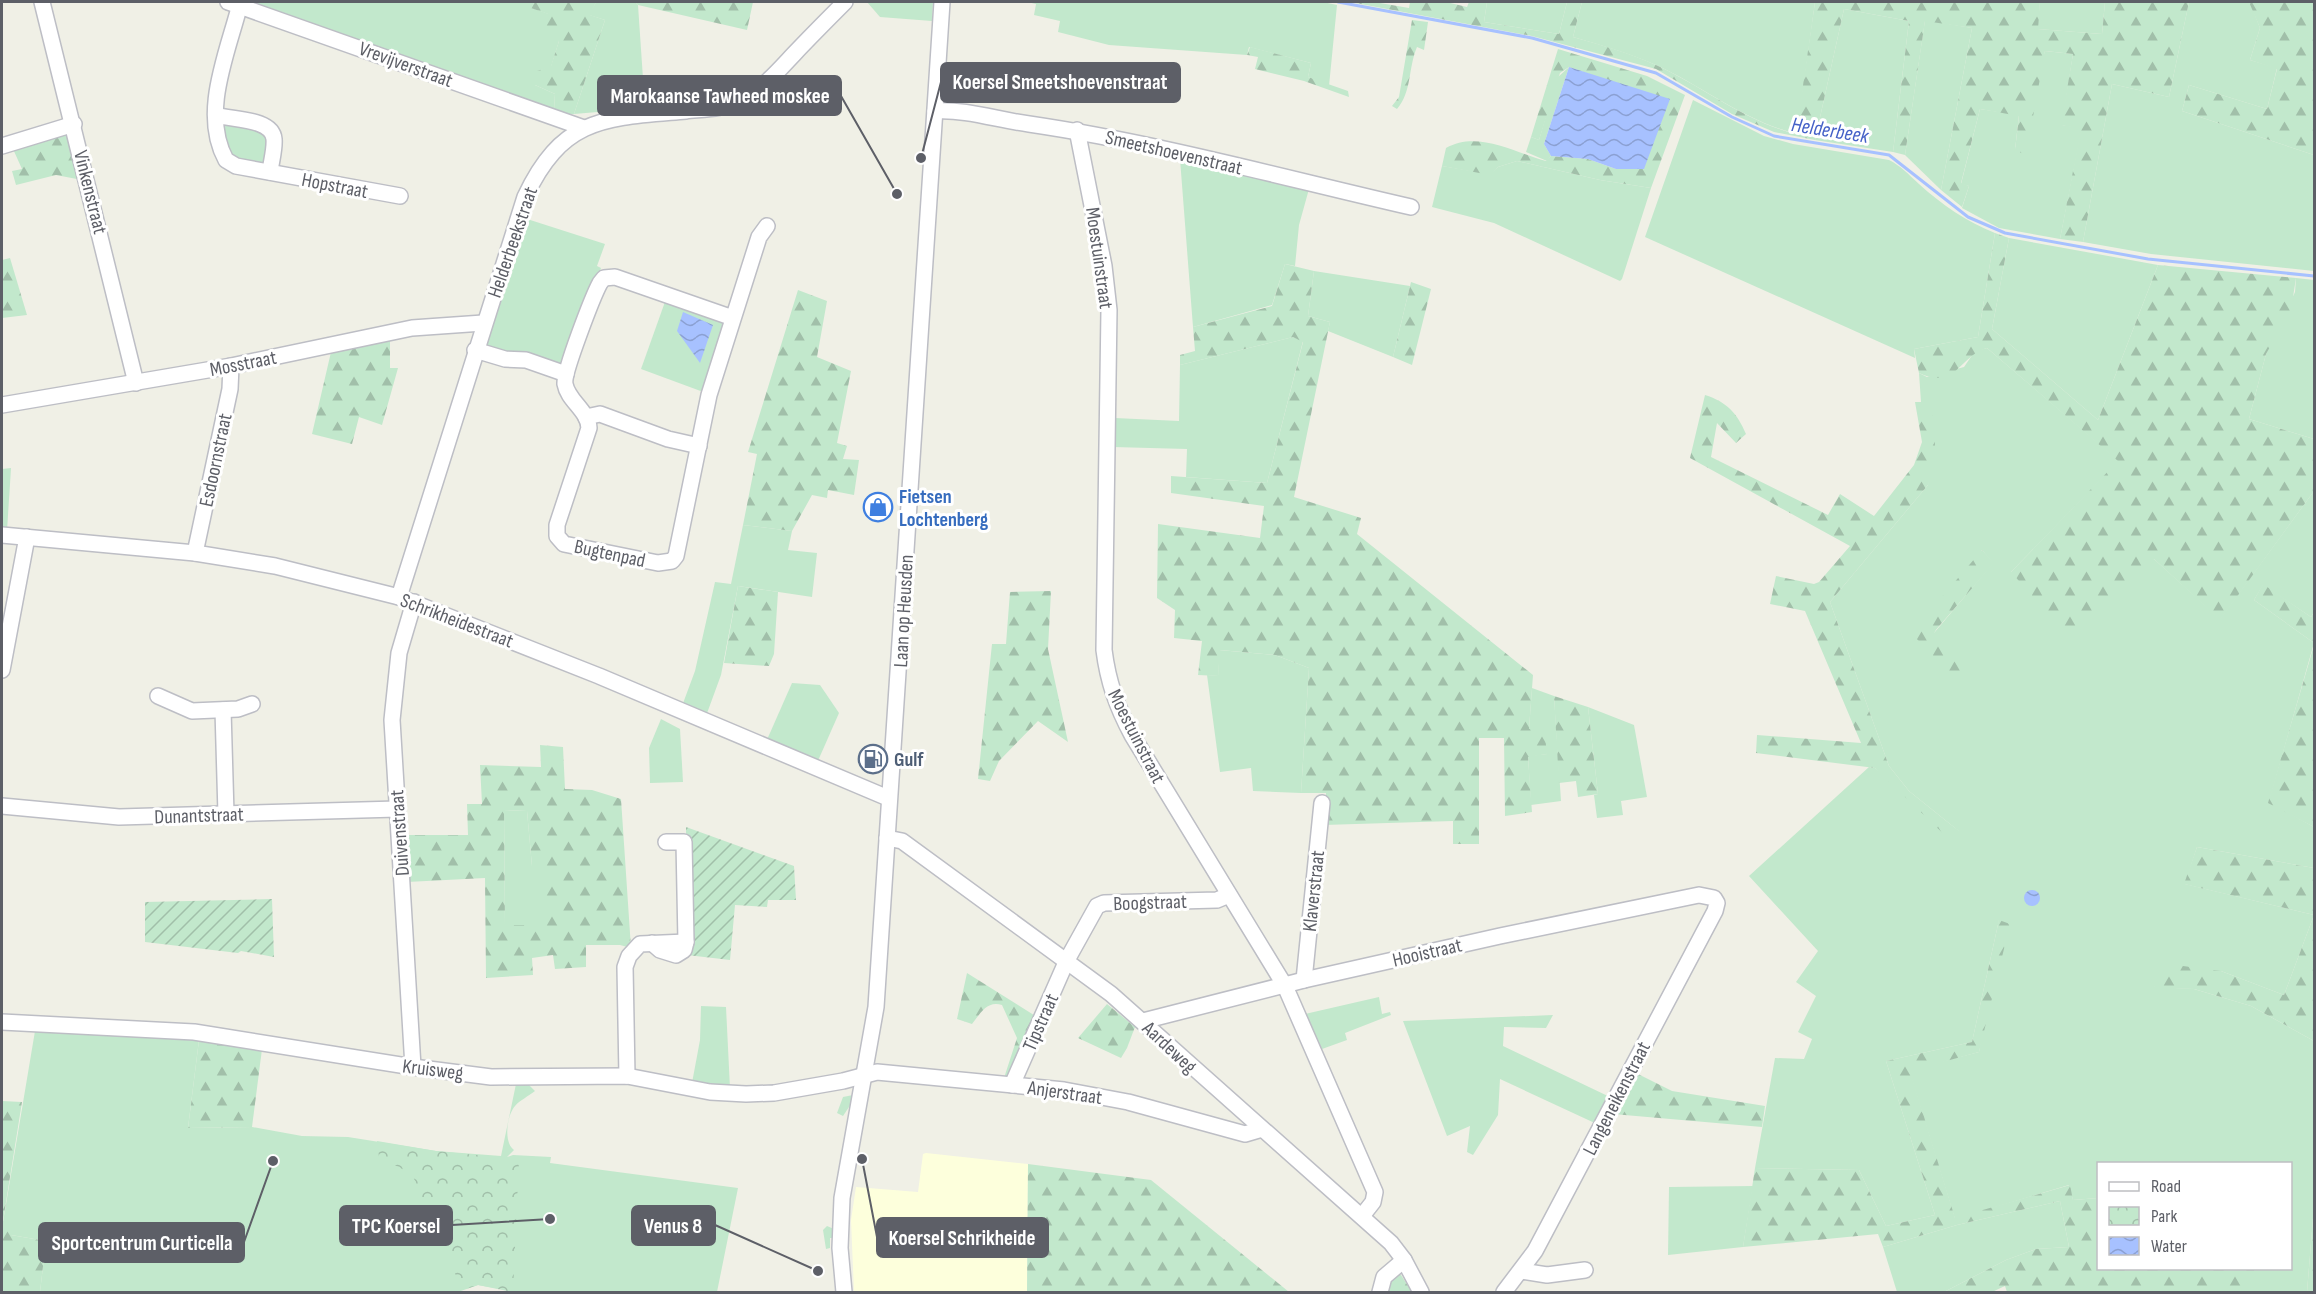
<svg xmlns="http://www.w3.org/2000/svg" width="2316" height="1294" font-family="'Sofia Sans Condensed',sans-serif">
<defs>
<pattern id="forest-firs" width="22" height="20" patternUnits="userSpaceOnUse" patternTransform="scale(1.5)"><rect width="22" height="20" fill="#c2e8cc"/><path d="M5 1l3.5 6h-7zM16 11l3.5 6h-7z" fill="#a1bfa9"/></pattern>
<pattern id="park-crowns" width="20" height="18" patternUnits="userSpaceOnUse" patternTransform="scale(1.5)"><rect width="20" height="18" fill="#c2e8cc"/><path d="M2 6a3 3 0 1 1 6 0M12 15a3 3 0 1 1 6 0" fill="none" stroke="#a1bfa9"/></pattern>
<pattern id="garden-furrows" width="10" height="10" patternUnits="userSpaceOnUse" patternTransform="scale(1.5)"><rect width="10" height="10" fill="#c2e8cc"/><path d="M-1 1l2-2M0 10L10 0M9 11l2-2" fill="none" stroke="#a1bfa9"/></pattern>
<pattern id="water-waves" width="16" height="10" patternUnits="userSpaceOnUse" patternTransform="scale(1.5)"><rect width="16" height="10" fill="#a7c1ff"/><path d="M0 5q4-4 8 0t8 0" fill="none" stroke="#8ba0d2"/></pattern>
</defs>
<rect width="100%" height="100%" fill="#f0f0e6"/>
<polygon fill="#fdffdc" points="926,1153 1028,1164 1027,1292 854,1292 851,1220 856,1187 918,1192 923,1154"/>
<g fill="#c2e8cc" fill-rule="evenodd">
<polygon points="245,2 534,2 532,8 549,14 559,41 551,67 538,71 535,85 555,94 554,110"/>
<polygon points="596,2 634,2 638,5 645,108 574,114 605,20 589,15"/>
<polygon points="867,2 933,2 932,21 880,17"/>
<polygon points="1027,2 1323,2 1337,5 1329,86 1308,77 1311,63 1249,47 1247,55 1109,45 1058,32 1060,21 1034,15 1036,4"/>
<polygon points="1487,2 1567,2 1559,34 1484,22"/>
<path d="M 1582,2 L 1815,2 L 1797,134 C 1744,121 1704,87 1656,65 C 1629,53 1600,45 1573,37 Z"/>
<polygon points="2040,2 2105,2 2102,34 2037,29"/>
<polygon points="2189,2 2250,2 2260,28 2250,60 2277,68 2267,109 2189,85 2182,111 2314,155 2314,271 2151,254 2083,242 2112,84 2169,97"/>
<polygon points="1844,9 1909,21 1893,152 1815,140"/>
<polygon points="1925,20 1972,28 1941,190 1905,155"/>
<polygon points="2045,51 2073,54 2062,125 2082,128 2060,239 1999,228 1962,208 1969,186 1961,184 1980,109 2019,115 2015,150"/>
<polygon points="1569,67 1544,144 1551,156 1547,161 1526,152 1531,137 1539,140 1557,78"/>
<path d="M 1693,100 L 1764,136 L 1793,144 L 1889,160 C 1901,166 1908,174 1919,184 C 1941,204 1967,222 1995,233 L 1978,337 L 1914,349 L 1915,358 L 1645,237 Z"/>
<polygon points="223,121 267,131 267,165 234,163 219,128"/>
<polygon points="1180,159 1309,189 1299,225 1295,266 1285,264 1272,305 1193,327"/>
<polygon points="1517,161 1600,180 1651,188 1622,279 1620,281 1494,223 1432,207 1442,166 1490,174 1498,167"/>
<polygon points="524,218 605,244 597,266 601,268 569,356 562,365 489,349 487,345"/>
<polygon points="2009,238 2158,265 2098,420 1992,329"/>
<polygon points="1314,271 1410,286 1393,357 1328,331 1330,322 1308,316"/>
<polygon points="2296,278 2314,280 2314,439 2249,419 2266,354 2295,292"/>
<polygon points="666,299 724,322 706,393 641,369"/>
<polygon points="1293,337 1303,341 1267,483 1186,477 1187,449 1113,447 1115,418 1179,421 1180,365"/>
<path d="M 1987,348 L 2119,461 L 2011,572 L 2154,559 L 2220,619 L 2314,491 L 2314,612 L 2311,617 L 2263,585 L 2254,600 L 2314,643 L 2269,802 L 2314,827 L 2314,868 L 2197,847 L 2185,884 L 2314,915 L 2284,995 L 2221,971 L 2154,987 L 2194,989 L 2251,1006 L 2314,1041 L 2314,1206 L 2307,1292 L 2254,1292 L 2254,1269 L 2290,1268 L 2290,1164 L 2098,1164 L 2098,1198 L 2073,1200 L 2069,1185 L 1955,1219 L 1909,1070 L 1979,1052 L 1999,920 L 1972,1042 L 1886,1061 L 1935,1215 L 1886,1226 L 1859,1170 L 1755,1168 L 1775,1058 L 1804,1059 L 1812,1039 L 1798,1032 L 1816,996 L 1796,982 L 1818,951 L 1749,876 L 1869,767 L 1875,768 L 1960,832 L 1909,791 L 1889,766 L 1830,602 L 1928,485 L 1932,402 L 1921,402 L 1919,373 L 1927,377 L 1964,367 L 1975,351 ZM 1982,550 L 1993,563 L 1934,633 Z"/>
<polygon points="11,468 7,531 2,531 2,469"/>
<polygon points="743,525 792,531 788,550 817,553 812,597 738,586 721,675 706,716 682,706 695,671 715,582 731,584"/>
<polygon points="1219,650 1275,655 1309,668 1301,793 1253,791 1251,768 1220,772 1207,675 1218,676"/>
<polygon points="792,683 820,685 839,713 817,763 766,742"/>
<polygon points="1532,688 1554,696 1561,801 1531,805 1528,756 1547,754 1529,729"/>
<polygon points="1588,707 1634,725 1647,797 1621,801 1623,815 1597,818 1594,795 1598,794"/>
<polygon points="661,719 680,729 683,782 650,783 649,748"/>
<polygon points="504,810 527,811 532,866 543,865 543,925 505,925"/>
<polygon points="1379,997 1382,1014 1390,1012 1391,1015 1345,1033 1347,1040 1322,1049 1305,1014"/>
<polygon points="701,1006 726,1007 730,1088 692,1083 700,1040"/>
<polygon points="1553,1015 1546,1028 1504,1027 1503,1046 1612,1098 1599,1125 1500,1079 1498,1115 1473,1155 1467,1152 1470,1126 1447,1136 1403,1021"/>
<path d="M 35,1031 L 199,1040 L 188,1128 L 252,1127 L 302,1136 L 348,1137 L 436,1151 L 501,1156 L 516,1084 L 528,1084 L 535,1091 C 529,1096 520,1100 515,1106 C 507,1115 503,1142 514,1150 L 507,1157 L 513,1155 L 551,1157 L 550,1163 L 738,1188 L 717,1292 L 517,1292 L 478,1285 L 458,1292 L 40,1292 L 46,1241 L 11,1235 L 3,1222 Z"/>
<polygon points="853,1095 851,1104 843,1116 837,1113 843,1097"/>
<polygon points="1753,1186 1743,1247 1668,1255 1669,1187"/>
<polygon points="2060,1201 2069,1247 2036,1249 2006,1260 1944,1292 1897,1292 1883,1247 1957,1225"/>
<polygon points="827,1226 834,1229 834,1238 830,1238 830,1248 826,1249 823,1230"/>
</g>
<g fill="url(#forest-firs)" fill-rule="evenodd">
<polygon points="534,2 596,2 590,15 605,20 574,114 562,114 554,110 555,94 535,85 532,79 537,71 551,66 559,41 540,35 548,14 531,8"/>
<polygon points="634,2 753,2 747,30 638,5"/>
<path d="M 1350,2 L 1374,2 L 1409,8 L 1410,2 L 1446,2 L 1467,7 L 1469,2 L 1487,2 L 1484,22 L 1559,34 L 1567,2 L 1582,2 L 1573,37 C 1601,45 1630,53 1656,65 C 1704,87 1744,121 1796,134 L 1815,2 L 2040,2 L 2038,29 L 2102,34 L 2105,2 L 2189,2 L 2169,97 L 2112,84 L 2083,242 L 2060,239 L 2081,129 L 2061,125 L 2073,54 L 2045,51 L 2026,155 L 2015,150 L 2019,116 L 1980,109 L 1961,183 L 1969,186 L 1962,207 L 1941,190 L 1972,28 L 1925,21 L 1905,155 L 1893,152 L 1909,21 L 1844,9 L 1815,140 L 1774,132 L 1732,114 L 1656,69 L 1532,36 Z"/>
<polygon points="2249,2 2314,2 2314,155 2182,111 2189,85 2267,109 2277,69 2250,60 2260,28"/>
<path d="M 1412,20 L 1428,22 L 1424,50 L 1417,47 C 1408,68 1412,92 1397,109 L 1392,106 L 1399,97 Z"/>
<polygon points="1250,47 1311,63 1308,77 1348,91 1349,97 1304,81 1255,69 1258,57 1247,55"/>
<path d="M 1558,49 L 1647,76 L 1685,95 L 1651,188 L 1600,180 L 1517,161 L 1498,167 L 1490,175 L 1442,166 L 1446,148 C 1478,130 1515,153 1546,161 L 1551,156 L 1588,159 L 1616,169 L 1595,76 L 1569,67 L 1560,73 L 1539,140 L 1531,137 Z"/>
<polygon points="58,134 67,134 82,180 56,175 16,185 12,171 22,169 13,149"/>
<path d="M 1995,233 L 2009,238 L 1992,329 L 2098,420 L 2158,265 L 2296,278 L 2291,310 L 2266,354 L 2249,419 L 2314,439 L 2314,491 L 2220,620 L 2154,559 L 2070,639 L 2011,572 L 2118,461 L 1987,348 C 1960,355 1956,391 1919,373 L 1914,349 L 1978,337 Z"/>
<polygon points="10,258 27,315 2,318 2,260"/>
<polygon points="1285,264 1314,271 1308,316 1330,322 1294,497 1361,518 1357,534 1533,675 1529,729 1544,728 1547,754 1528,757 1532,812 1505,816 1504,738 1479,738 1479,844 1453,844 1453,821 1324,825 1326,793 1301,793 1309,668 1275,655 1220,650 1218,676 1198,675 1202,641 1174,638 1175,610 1157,598 1158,524 1260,538 1264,506 1171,493 1171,476 1267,483 1303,342 1293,337 1180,365 1180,355 1195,351 1193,327 1272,306"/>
<polygon points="1411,282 1431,289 1412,365 1393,357"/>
<polygon points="798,290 827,301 817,357 851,371 837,443 847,446 843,459 859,460 854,495 828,490 827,498 812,495 792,531 743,525 757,454 748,452"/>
<polygon points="390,340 390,368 398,368 382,425 359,417 352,444 312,434 331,352"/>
<path d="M 1705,395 C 1727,402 1737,413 1746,434 L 1736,443 L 1717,423 L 1711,457 L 1828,515 L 1840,494 L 1874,516 L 1914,465 L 1922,442 L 1915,402 L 1932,402 L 1936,460 L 1928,485 L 1830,602 L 1889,766 L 1909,791 L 1960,832 L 1952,842 L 1875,768 L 1756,753 L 1757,735 L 1861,743 L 1805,611 L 1770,604 L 1776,576 L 1814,584 L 1819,582 L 1850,546 L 1690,458 Z"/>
<polygon points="1982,550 1994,563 1934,632 1966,665 1954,677 1911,633"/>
<polygon points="2263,584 2311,617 2314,612 2314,643 2254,600"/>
<polygon points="738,586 778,592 774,654 769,666 724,663"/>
<polygon points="1051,591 1048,649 1068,742 1038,721 999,761 990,781 978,779 992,644 1006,644 1010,592"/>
<polygon points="2314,645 2314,827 2268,803"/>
<polygon points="1554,696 1588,707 1598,794 1578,797 1576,781 1559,783"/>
<path d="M 540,745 L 563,747 L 565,789 L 592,790 L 621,799 L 631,948 L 620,945 L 586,945 L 586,967 L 555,969 L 553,955 L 532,958 L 533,975 L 486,978 L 485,878 L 407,882 L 405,835 L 468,835 L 467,804 L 482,804 L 480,765 L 541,767 ZM 504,810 L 527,811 L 532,866 L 543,866 L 543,925 L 505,925 Z"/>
<polygon points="2197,847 2314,868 2314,1041 2251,1006 2194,989 2154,988 2160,963 2221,971 2284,995 2314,915 2184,884"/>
<polygon points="1999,920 2010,924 1979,1052 1910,1071 1955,1218 2070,1185 2073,1200 2098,1198 2098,1268 2254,1269 2254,1292 2007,1292 2005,1286 1992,1292 1944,1292 2006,1260 2036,1249 2069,1247 2060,1201 1957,1225 1883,1247 1878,1234 1743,1247 1755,1168 1859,1170 1886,1226 1935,1215 1886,1061 1972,1042"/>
<path d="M 967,973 L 1037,1017 L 1011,1078 L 1004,1078 L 1017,1038 L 1002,1005 C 987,1000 980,1014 972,1024 L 957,1019 Z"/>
<polygon points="1107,1004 1135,1027 1127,1048 1121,1058 1078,1038"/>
<polygon points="199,1040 262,1049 252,1127 188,1128"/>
<polygon points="1634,1072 1672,1091 1765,1106 1762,1127 1613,1114"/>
<polygon points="2,1101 22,1102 3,1221 13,1223 11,1235 46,1241 40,1292 2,1292"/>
<polygon points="1028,1164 1151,1180 1289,1292 1027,1292"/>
<polygon points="2314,1206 2314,1292 2307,1292"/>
<polygon points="1395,1275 1401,1275 1412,1292 1386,1292 1391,1279"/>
</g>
<polygon fill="url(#park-crowns)" points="377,1141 436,1151 519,1159 513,1292 478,1285 466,1289 460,1285 412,1174 379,1157"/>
<g fill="url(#garden-furrows)">
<polygon points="686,827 794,866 796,900 768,900 767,907 735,905 730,960 687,955"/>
<polygon points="272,899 274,957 241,951 238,953 145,942 145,902"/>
</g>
<g fill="url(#water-waves)">
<polygon points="1569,67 1670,99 1644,169 1616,169 1588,159 1551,156 1544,144"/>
<polygon points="683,312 713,325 700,363 677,331"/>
<circle cx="2032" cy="898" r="8"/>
</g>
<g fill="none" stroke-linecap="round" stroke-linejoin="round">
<polyline stroke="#a7c1ff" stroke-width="3" points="1338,2 1532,38 1656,73 1732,117 1774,136 1889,155 1968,217 2005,233 2148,259 2314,276"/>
<g stroke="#bdbec5" stroke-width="18">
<g id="minor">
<polyline points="42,2 136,383"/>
<polyline points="228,2 584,128"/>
<path d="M 240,4 C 228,52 200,113 226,160 L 236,166 L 400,196"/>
<path d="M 935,111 C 966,109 998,120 1029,124 C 1158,143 1284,178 1411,207"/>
<path d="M 216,115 C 231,120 272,118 274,139 C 275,149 271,162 270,172"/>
<path d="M 1077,130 L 1104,266 L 1109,310 L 1104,650 C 1108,682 1117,707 1132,735 L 1285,986 L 1375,1192 L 1373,1202 L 1362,1216"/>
<polyline points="2,146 74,124"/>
<path d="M 733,318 L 615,277 L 604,278 L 600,283 C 593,296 563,373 565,384 C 568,401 588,410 589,428 L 557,525 L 557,536 L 564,544 L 658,563 L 672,561 L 676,556 L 709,395 L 759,237 L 767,226"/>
<polyline points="475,350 505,359 526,360 566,374"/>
<polyline points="2,405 231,366 412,328 483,323"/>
<polyline points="586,417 600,414 668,439 699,446"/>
<polyline points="2,535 195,553 275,566 399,597 599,676 888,798"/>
<polyline points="195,553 230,389 231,366"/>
<path d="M 399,597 L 525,197 C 563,116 606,118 686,111 C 703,109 723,109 739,101 C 763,89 777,72 794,54 C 811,36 828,19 845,2"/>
<polyline points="2,670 27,537"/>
<polyline points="158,696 192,711 238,709 252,704"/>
<polyline points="223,710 226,814"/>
<polyline points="2,806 119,817 397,809"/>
<polyline points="887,838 902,841 1111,994 1391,1243 1404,1260 1421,1292"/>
<polyline points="652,943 660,950 676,955 684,950 686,942 684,842 666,842"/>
<polyline points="1304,980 1322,803"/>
<polyline points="1143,1021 1304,980 1500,936 1699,895 1714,898 1717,903 1715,911 1535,1251 1504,1292"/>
<polyline points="2,1022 194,1032 413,1067 491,1077 627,1076 710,1092 746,1094 774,1093 843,1081 877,1072 1064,1090 1128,1102 1245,1134 1262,1129"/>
<polyline points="413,1067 392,720 399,653 414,602"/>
<polyline points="627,1076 625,967 629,956 640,944 686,942"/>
<polyline points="1012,1085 1067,960 1097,906 1104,903 1217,900 1229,895"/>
<polyline points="1521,1271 1547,1275 1585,1270"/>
<polyline points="844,1292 840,1248 842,1198 876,1007 942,2"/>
<polyline points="1380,1292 1384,1277 1404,1260"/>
</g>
</g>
<use href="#minor" stroke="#fff" stroke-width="15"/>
</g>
<defs>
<g id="shop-ring" transform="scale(1.5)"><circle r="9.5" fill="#fff" stroke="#3f7fe0" stroke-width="1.5"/><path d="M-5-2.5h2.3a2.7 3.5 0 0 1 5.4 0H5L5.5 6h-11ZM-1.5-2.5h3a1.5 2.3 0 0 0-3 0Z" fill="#3f7fe0"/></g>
<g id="fuel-ring" transform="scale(1.5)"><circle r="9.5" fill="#fff" stroke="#5c6f8a" stroke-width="1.5"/><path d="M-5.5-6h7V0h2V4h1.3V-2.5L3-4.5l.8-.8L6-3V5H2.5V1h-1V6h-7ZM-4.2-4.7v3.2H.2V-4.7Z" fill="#5c6f8a"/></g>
</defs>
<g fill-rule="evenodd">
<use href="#shop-ring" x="878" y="507"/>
<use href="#fuel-ring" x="873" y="759"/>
</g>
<g text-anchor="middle" stroke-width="6" stroke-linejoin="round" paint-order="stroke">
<g font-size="20" fill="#5d5f67" stroke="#fff">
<text transform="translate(406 64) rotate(20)" y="7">Vrevijverstraat</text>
<text transform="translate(1174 152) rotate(13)" y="7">Smeetshoevenstraat</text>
<text transform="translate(335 185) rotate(11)" y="7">Hopstraat</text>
<text transform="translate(91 192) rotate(76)" y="7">Vinkenstraat</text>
<text transform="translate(512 242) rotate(-71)" y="7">Helderbeekstraat</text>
<text transform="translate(1100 258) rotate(82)" y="7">Moestuinstraat</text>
<text transform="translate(243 363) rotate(-11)" y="7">Mosstraat</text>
<text transform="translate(215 460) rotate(-78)" y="7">Esdoornstraat</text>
<text transform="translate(610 553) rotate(12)" y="7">Bugtenpad</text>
<text transform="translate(903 611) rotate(-87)" y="7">Laan op Heusden</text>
<text transform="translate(457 620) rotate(21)" y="7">Schrikheidestraat</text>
<text transform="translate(1137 736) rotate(63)" y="7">Moestuinstraat</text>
<text transform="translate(199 815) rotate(-2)" y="7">Dunantstraat</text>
<text transform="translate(399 833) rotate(-94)" y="7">Duivenstraat</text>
<text transform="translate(1313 891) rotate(-84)" y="7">Klaverstraat</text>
<text transform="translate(1150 902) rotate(-2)" y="7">Boogstraat</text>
<text transform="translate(1427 952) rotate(-13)" y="7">Hooistraat</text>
<text transform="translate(1040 1022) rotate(-66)" y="7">Tipstraat</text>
<text transform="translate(1170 1047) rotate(43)" y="7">Aardeweg</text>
<text transform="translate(433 1069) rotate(7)" y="7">Kruisweg</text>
<text transform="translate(1065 1092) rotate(8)" y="7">Anjerstraat</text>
<text transform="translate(1616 1098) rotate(-63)" y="7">Langeneikenstraat</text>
</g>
<g font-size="20" font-weight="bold" fill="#366cbe" stroke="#fff" text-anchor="start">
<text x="899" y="503">Fietsen<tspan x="899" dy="23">Lochtenberg</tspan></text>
</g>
<g font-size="20" font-weight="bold" fill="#4e5e75" stroke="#fff" text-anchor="start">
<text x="894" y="766">Gulf</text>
</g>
<g font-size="21" font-style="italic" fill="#4561c7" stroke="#fff">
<text transform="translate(1830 130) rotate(9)" y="7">Helderbeek</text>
</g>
</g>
<path fill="none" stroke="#5d5f67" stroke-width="2" d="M921 158L941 82M897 194L841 96M818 1271L715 1225M550 1219L452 1225M862 1159L877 1237M273 1161L244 1242"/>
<g fill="#5d5f67" stroke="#fff" stroke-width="2">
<circle cx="921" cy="158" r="6"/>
<circle cx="897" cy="194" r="6"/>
<circle cx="818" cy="1271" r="6"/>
<circle cx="550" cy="1219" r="6"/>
<circle cx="862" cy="1159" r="6"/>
<circle cx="273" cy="1161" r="6"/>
</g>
<g fill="#5d5f67" stroke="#5d5f67" stroke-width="2">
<rect x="941" y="63" width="239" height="39" rx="6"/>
<rect x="598" y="76" width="243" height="39" rx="6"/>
<rect x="632" y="1206" width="83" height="39" rx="6"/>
<rect x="340" y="1206" width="112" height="39" rx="6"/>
<rect x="877" y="1218" width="171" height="39" rx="6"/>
<rect x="39" y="1223" width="205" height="39" rx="6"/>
</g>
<g font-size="21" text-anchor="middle" font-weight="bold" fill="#fff">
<text x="1060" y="89">Koersel Smeetshoevenstraat</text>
<text x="720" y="103">Marokaanse Tawheed moskee</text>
<text x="673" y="1233">Venus 8</text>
<text x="396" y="1233">TPC Koersel</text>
<text x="962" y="1245">Koersel Schrikheide</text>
<text x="142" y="1250">Sportcentrum Curticella</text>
</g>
<rect width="2316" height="1294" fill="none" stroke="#5d5f67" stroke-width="6"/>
<rect x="2097" y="1162" width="195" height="108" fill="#ffffff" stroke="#bebfc2" stroke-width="1.5"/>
<rect x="2109" y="1182" width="30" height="9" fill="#ffffff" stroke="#bebfc2" stroke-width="1.5"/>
<text x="2151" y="1192" font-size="18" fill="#5d5f67">Road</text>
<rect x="2109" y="1207" width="30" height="18" fill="url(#park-crowns)" stroke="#bebfc2" stroke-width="1.5"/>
<text x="2151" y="1222" font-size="18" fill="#5d5f67">Park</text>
<rect x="2109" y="1237" width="30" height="18" fill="url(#water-waves)" stroke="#bebfc2" stroke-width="1.5"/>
<text x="2151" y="1252" font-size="18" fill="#5d5f67">Water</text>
</svg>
